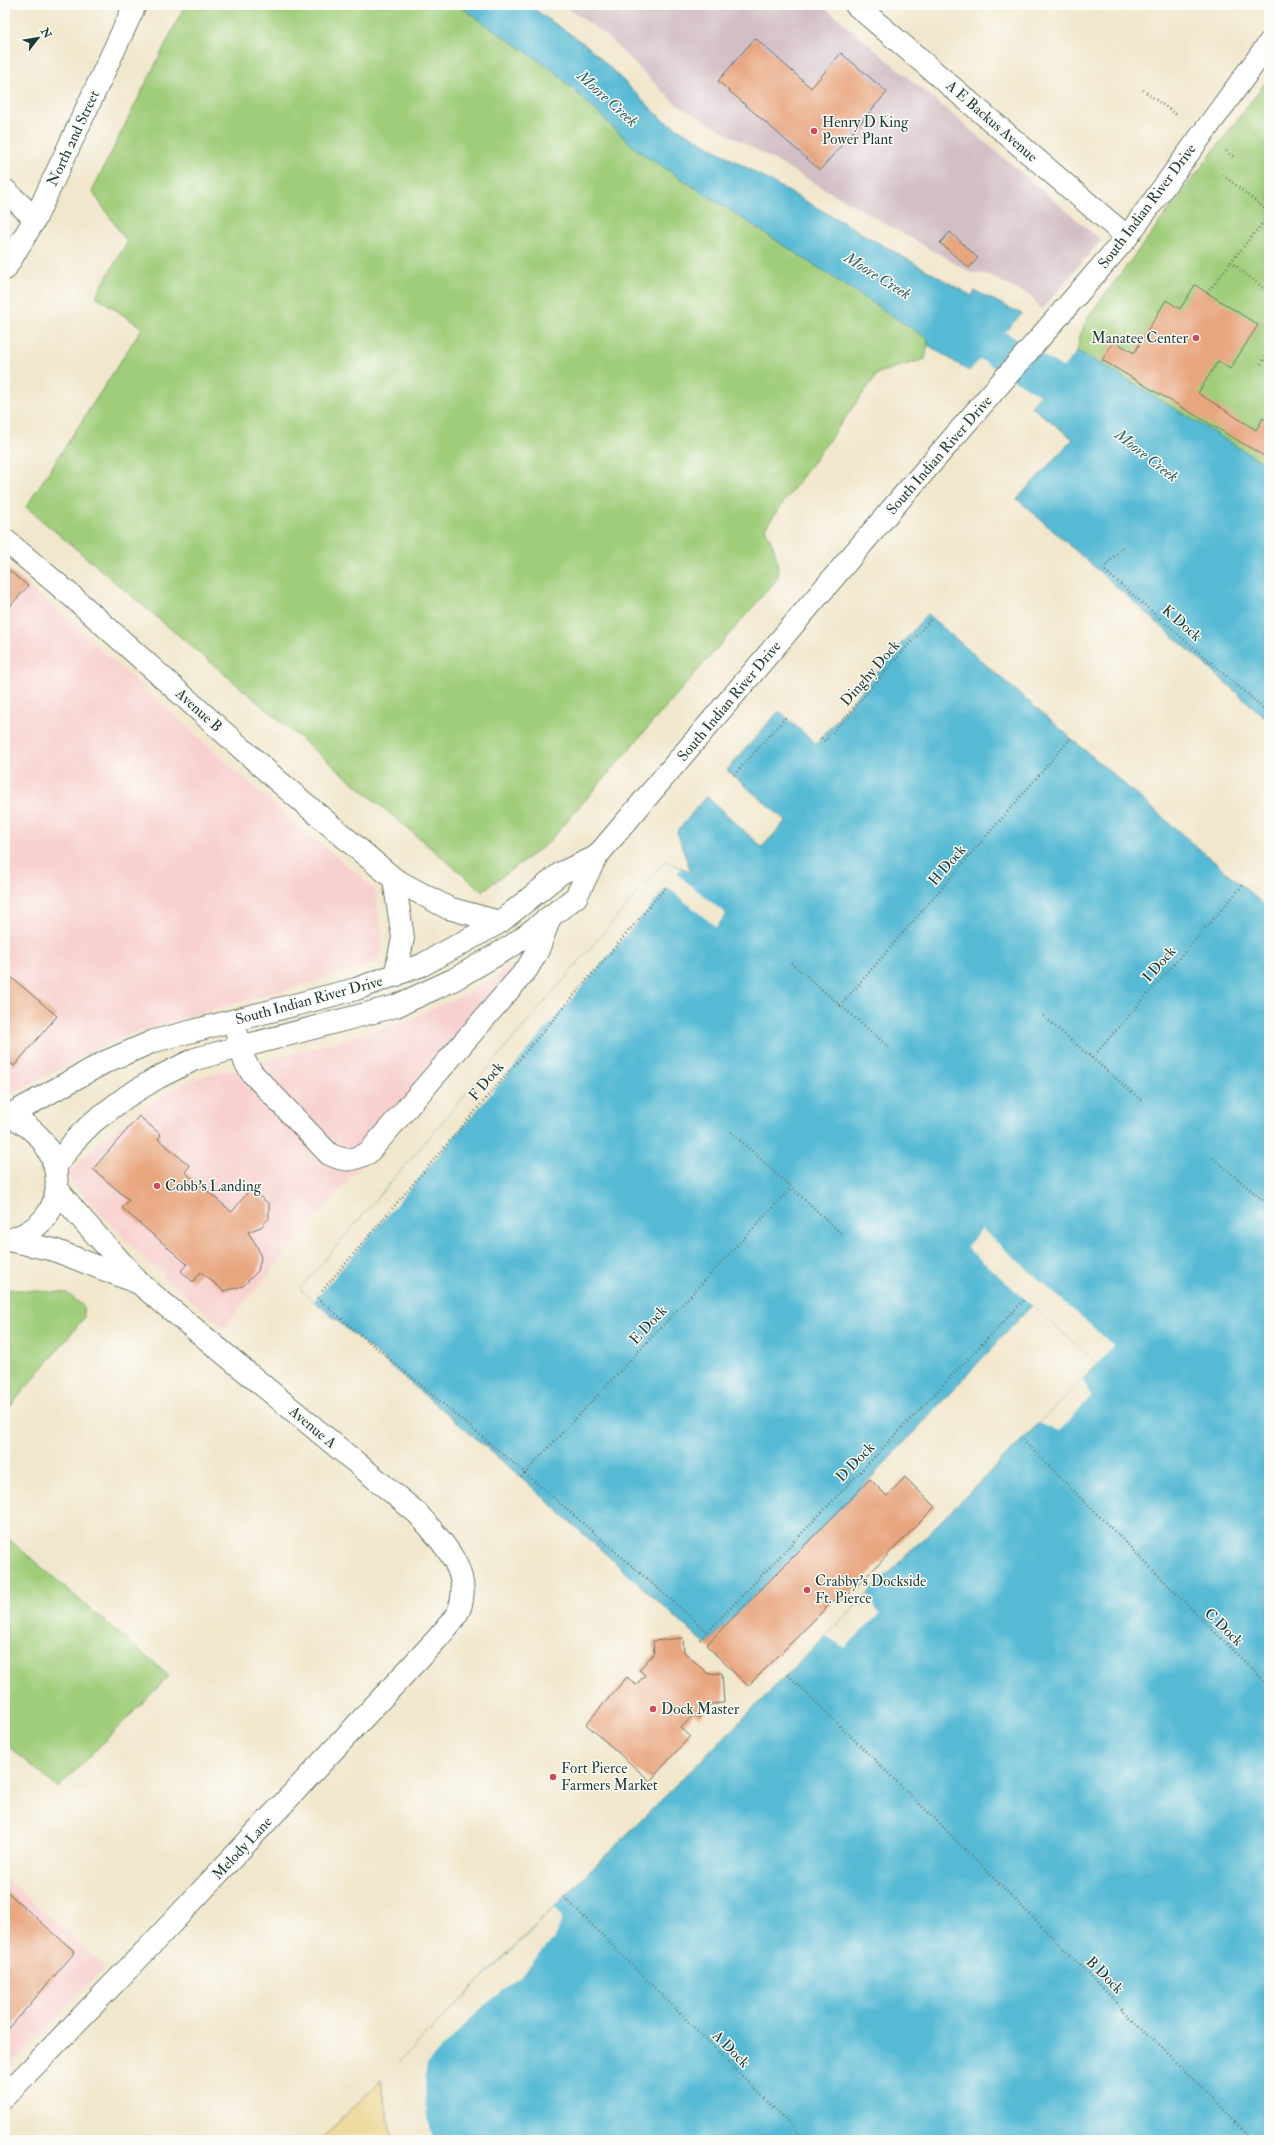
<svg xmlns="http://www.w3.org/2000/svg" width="1274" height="2145" font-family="'IM FELL Double Pica',serif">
<rect width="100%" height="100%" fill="#fdfcf7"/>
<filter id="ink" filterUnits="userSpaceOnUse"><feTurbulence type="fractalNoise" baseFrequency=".025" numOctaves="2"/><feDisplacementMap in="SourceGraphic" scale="8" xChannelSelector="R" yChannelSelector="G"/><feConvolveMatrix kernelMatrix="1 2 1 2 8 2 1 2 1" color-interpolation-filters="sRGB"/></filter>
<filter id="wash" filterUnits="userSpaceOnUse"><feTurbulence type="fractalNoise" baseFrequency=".012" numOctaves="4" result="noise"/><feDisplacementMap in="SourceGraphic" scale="16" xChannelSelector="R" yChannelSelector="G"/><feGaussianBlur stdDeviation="0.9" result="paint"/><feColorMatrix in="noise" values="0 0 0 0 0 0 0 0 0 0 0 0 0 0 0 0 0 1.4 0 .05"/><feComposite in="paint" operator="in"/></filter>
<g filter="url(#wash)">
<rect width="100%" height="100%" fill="#f1e7cc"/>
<g fill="#f7d0cf">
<polygon points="5,566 60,613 277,808 375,889 383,939 378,963 128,1034 5,1097"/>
<polygon points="516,964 524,971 516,981 224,1327 162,1276 164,1271 151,1266 70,1181 70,1172 106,1136 166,1093 201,1077 226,1070 227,1072 399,1024 460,997"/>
<polygon points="5,1877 105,1967 5,2071"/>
</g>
<polygon fill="#d2bec5" points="563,5 822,5 1101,240 1041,310 1032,297 986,274 972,273 676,104 602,32"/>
<g fill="#a0cd7a" stroke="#608557">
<path d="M 185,5 L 458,5 L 554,71 L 637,150 L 929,339 L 925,359 L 878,373 L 765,528 C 773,545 779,558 778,578 L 547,844 L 482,891 L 26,507 L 142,328 L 96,296 L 127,242 L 92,191 Z"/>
<polygon points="1269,78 1269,466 1104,366 1077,351 1080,336 1087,318"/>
<polygon points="5,1289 67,1293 83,1306 84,1318 5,1413"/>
<polygon points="5,1536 169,1676 58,1788 5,1743"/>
</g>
<polygon fill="#eeda9e" stroke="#868c69" points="381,2080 392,2140 320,2140"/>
<g fill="#56bad4" stroke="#3a7c84">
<polygon points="458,5 528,5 589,47 663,120 972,296 975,291 1022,314 969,371 928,345 928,339 637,150 554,71"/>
<polygon points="1077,351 1104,366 1269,466 1269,721 1017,499 1073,439 1031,406"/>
<polygon points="927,614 1269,909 1269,2140 407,2140 399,2062 1098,1364 1032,1305 870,1479 706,1645 521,1477 300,1289 665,861 691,872 677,832 706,796 762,847 786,821 727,770 779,711 816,744"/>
</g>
<g fill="#f1e7cc">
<polygon points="1022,314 1023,315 971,372 969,371"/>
<polygon points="1075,350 1077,351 1031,406 1029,405"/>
<polygon points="665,861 681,868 677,874 726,914 716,927 667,887 314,1301 300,1289"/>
<polygon points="982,1229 1114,1346 1098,1364 966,1247"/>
<polygon points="1083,1379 1091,1396 1059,1432 1039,1423"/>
<polygon points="868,1594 879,1614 845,1648 826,1636"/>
<polygon points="555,1907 562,1917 557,1935 520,1977 485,2005 427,2063 425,2080 427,2117 434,2140 405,2140 397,2064"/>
</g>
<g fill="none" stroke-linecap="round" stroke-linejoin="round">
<polyline stroke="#56bad4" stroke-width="36" points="951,320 1062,388 1090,410"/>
</g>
<g id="blocks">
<g fill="#e8a67f">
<polygon points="755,38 811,88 841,53 887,92 820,170 718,81"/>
<polygon points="950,232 978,258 969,268 940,243"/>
<polygon points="1195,285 1258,325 1230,369 1218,361 1198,393 1256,430 1263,418 1269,422 1269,459 1102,360 1114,341 1134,353 1166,300 1180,309"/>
<polygon points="5,567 28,586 5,612"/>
<polygon points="5,972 57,1016 14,1066 5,1058"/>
<polygon points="139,1116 161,1135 158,1139 190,1166 185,1172 232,1212 250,1189 269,1204 269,1218 261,1227 248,1232 257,1246 261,1258 258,1271 243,1286 224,1291 201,1272 193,1282 181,1271 187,1264 122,1208 129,1200 93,1169"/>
<polygon points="905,1477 935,1507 839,1604 835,1599 748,1686 706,1645 870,1479 887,1496"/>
<polygon points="683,1638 684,1652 708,1674 722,1673 724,1703 711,1704 699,1718 694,1714 681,1728 690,1736 650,1781 586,1724 627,1677 636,1685 645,1675 639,1670 654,1653 653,1641"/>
<polygon points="5,1890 75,1952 5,2033"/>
</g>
</g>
</g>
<g filter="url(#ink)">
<use href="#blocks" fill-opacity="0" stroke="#687869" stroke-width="1"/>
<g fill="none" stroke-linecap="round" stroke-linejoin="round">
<g stroke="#687869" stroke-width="24">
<g id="minor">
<polyline points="856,5 1127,237"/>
<polyline points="5,190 35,219"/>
<polyline points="5,269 35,219 135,5"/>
<polyline points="5,540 74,598 278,781 394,879"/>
<polyline points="395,976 403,938 394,879 448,908 500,922"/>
<path d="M 237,1034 L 245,1062 L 252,1073 L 329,1154 C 346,1162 351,1161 368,1153 L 527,969 L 538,950 L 550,917"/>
<path d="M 5,1116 C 13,1116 21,1122 27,1126 C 65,1153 70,1214 22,1235 C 17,1237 11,1240 5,1241"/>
<polyline points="8,1116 105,1062 154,1041 356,989 422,965 500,922 561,873 596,857"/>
<polyline points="56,1166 75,1140 93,1122 126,1097 157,1078 195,1059 396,1006 453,980 513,945 576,897 596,857 902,497 1127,237 1269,43"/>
<polyline points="9,1240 54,1250 139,1283"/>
<path d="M 5,2096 L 152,1944 L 437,1639 C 444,1630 454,1621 459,1610 C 474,1572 440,1539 417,1513 L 139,1283 C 112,1250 82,1223 57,1188"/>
</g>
</g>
<g stroke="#687869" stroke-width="2.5" stroke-dasharray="1 3" stroke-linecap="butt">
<polyline points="1143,90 1178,116"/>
<polyline points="1226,151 1235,158"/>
<polyline points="1223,175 1269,212"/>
<polyline points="1269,215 1231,262 1269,293"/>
<polyline points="1207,293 1231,262"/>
<polyline points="1261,364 1269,353"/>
<polyline points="1268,421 1269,420"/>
<polyline points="1122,547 1103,569 1269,713"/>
<polyline points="821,738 825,741 931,619"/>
<polyline points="734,775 786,717"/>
<polyline points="791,963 889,1047"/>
<polyline points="840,1006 1071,738"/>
<polyline points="1043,1016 1141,1100"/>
<polyline points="1092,1058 1243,885"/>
<polyline points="731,1132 843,1235"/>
<polyline points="1213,1158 1266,1203 1269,1200"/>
<polyline points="322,1291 667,886"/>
<polyline points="317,1298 525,1473 708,1632"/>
<polyline points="1023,1440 1269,1686"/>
<polyline points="521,1477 791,1188"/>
<polyline points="700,1640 1025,1299"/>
<polyline points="788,1675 942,1826 1253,2140"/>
<polyline points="564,1897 806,2140"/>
</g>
<use href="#minor" stroke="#fff" stroke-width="22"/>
</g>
</g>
<g fill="#d1495b" stroke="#fdfcf7" stroke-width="1.5">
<circle cx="814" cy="131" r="4"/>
<circle cx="1196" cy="338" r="4"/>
<circle cx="157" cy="1186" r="4"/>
<circle cx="807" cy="1590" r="4"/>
<circle cx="653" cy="1709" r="4"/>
<circle cx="553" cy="1777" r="4"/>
</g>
<g text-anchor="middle" stroke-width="3" stroke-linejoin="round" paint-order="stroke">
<g font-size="15" fill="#1f3d34" stroke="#fdfcf7">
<text transform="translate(992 121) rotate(41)" y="5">A E Backus Avenue</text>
<text transform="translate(73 138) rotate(-65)" y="5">North 2nd Street</text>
<text transform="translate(1147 206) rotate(-53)" y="5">South Indian River Drive</text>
<text transform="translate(939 455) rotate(-49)" y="5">South Indian River Drive</text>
<text transform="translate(1182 623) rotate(41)" y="5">K Dock</text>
<text transform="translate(870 673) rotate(-49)" y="5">Dinghy Dock</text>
<text transform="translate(729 701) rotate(-50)" y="5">South Indian River Drive</text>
<text transform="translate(199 710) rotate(42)" y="5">Avenue B</text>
<text transform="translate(947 865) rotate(-49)" y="5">H Dock</text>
<text transform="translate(1159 964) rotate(-49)" y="5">I Dock</text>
<text transform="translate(309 1000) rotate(-15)" y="5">South Indian River Drive</text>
<text transform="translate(486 1081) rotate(-50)" y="5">F Dock</text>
<text transform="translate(648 1325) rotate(-47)" y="5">E Dock</text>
<text transform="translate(313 1427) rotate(40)" y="5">Avenue A</text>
<text transform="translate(855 1462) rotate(-46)" y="5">D Dock</text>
<text transform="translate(1224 1627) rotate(44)" y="5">C Dock</text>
<text transform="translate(242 1848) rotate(-47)" y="5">Melody Lane</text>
<text transform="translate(1105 1975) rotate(45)" y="5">B Dock</text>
<text transform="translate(731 2049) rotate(45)" y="5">A Dock</text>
</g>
<g font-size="15" fill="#1f3d34" stroke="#fdfcf7" text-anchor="start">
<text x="822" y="127">Henry D King<tspan x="822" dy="17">Power Plant</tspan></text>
<text x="1188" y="343" text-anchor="end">Manatee Center</text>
<text x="165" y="1191">Cobb's Landing</text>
<text x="815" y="1586">Crabby's Dockside<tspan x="815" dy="17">Ft. Pierce</tspan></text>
<text x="661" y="1714">Dock Master</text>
<text x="561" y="1773">Fort Pierce<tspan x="561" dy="17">Farmers Market</tspan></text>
</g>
<g font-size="16" font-style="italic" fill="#306264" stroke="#fdfcf7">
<text transform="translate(608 98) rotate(42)" y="6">Moore Creek</text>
<text transform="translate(878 275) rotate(32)" y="6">Moore Creek</text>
<text transform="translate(1147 455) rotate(38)" y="6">Moore Creek</text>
</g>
</g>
<rect width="1274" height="2145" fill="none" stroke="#fdfcf7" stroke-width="20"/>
<g transform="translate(38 38) rotate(59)" stroke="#fdfcf7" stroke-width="3" paint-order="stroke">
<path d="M0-3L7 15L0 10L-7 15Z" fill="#1f3d34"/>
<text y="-6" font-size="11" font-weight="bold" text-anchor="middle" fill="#1f3d34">N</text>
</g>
</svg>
